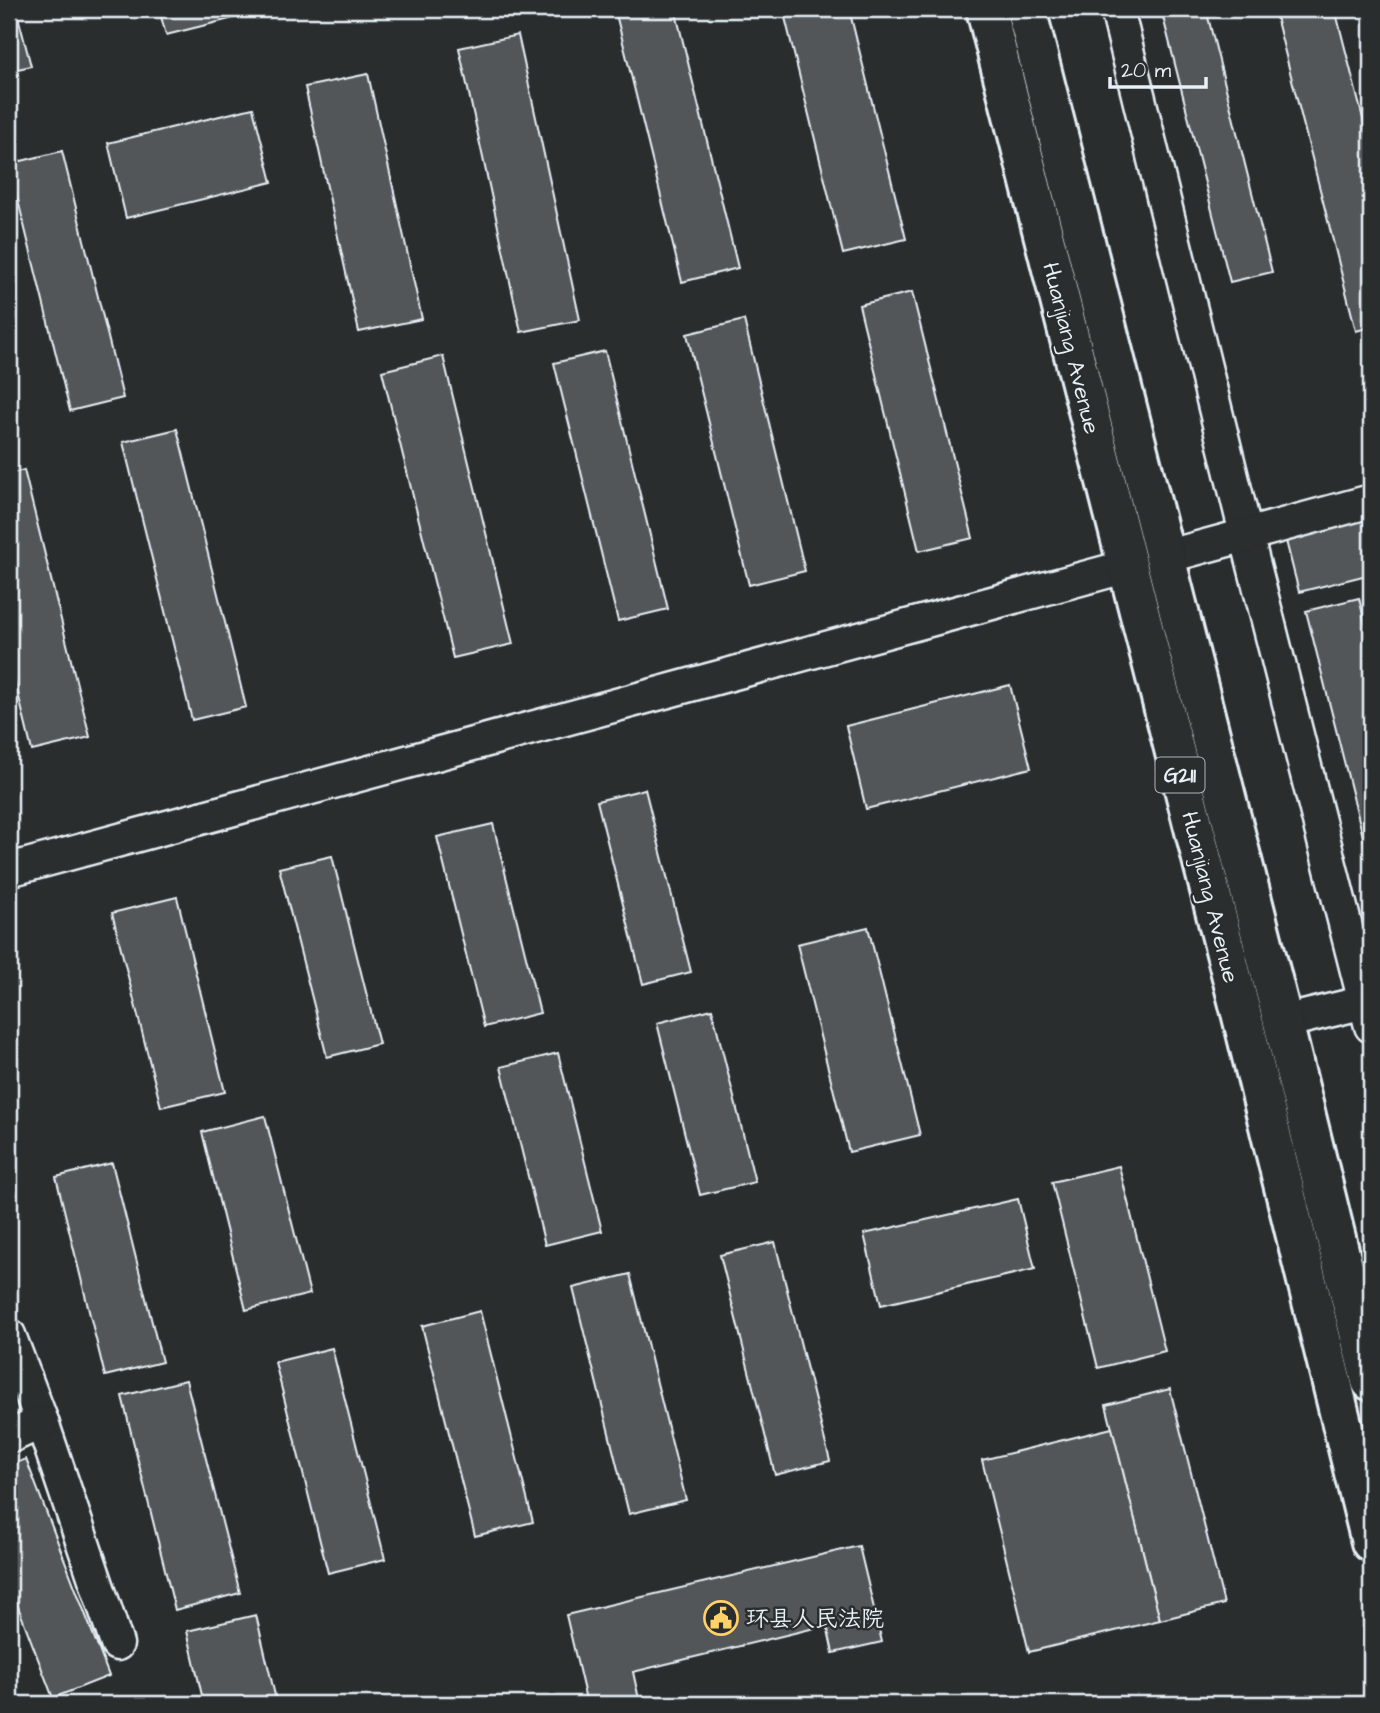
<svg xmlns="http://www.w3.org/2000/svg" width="1380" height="1713" font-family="'Architects Daughter','LXGW WenKai TC',sans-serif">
<rect width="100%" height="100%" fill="#2a2d2e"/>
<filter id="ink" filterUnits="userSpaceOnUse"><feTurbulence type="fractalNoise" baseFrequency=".0143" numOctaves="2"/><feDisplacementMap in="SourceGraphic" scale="14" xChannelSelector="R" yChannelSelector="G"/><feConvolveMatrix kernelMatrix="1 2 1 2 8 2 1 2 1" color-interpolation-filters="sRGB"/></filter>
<g filter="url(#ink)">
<g fill="#535759" stroke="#e8f1f8" stroke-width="2">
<polygon points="9,9 16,9 31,66 9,71"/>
<polygon points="159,9 270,9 166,35"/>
<polygon points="621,9 675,9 738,268 682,282 615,10"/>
<polygon points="783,9 849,9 906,239 843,254"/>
<polygon points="1161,9 1206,9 1272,272 1230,282"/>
<polygon points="1274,9 1335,9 1371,150 1371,327 1356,331"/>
<polygon points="518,35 580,320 521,332 459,48"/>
<polygon points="368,74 422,319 359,332 305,87"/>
<polygon points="253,108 272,182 126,218 108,143"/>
<polygon points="62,151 123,398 70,411 9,164"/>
<polygon points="912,292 973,538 919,551 859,305"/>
<polygon points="744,320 805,571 749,585 687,334"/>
<polygon points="605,351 668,609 618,621 554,363"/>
<polygon points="443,356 513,644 453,658 382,371"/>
<polygon points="177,429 246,707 192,720 123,442"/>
<polygon points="24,470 90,737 32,751 9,656 9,474"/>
<polygon points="1371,511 1371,574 1299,592 1284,533"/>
<polygon points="1359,598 1371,648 1371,868 1306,611"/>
<polygon points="1010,685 1031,768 866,809 846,726"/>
<polygon points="645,789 691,972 643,984 597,801"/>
<polygon points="493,824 540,1013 484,1027 437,837"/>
<polygon points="332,856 379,1044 327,1057 279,868"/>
<polygon points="177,897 225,1092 161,1107 112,913"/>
<polygon points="868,927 920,1135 849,1152 797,944"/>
<polygon points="712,1009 755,1182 700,1195 657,1023"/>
<polygon points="558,1053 602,1231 545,1245 501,1067"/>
<polygon points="265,1116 310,1294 246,1310 202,1132"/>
<polygon points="112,1163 162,1362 105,1376 56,1177"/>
<polygon points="1119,1166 1165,1351 1098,1368 1052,1182"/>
<polygon points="1018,1199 1035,1269 881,1305 864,1234"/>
<polygon points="775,1242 830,1461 775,1475 720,1255"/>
<polygon points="630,1274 686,1500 629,1514 573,1288"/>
<polygon points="480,1311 533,1522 475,1536 422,1326"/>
<polygon points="332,1348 385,1559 328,1573 275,1362"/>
<polygon points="186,1380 240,1593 175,1610 122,1396"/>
<polygon points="1170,1389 1224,1604 1160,1620 1106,1405"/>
<polygon points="1112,1428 1160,1620 1029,1652 982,1460"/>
<polygon points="26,1459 109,1676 53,1698 9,1583 9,1466"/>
<polygon points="859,1546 882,1642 833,1653 827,1625 633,1672 639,1699 619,1704 587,1704 566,1615"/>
<polygon points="256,1615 277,1704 204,1704 187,1631"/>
</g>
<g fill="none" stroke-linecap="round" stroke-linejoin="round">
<g stroke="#e8f1f8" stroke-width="37">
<g id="minor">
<polyline points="1117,9 1246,534 1371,1026"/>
<polyline points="1165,557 1371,501"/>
<polyline points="9,870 1128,566"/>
<polyline points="1283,1022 1365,1002"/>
<polyline points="9,1335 42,1422 117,1644"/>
<polyline points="9,1437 42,1422"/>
</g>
</g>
<g stroke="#e8f1f8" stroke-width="44">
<g id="highway">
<polyline points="986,9 1246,1032 1371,1542"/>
<polyline points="1026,9 1283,1022 1371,1381"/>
</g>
</g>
<use href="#minor" stroke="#2a2d2e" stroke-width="32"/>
<use href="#highway" stroke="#2a2d2e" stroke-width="38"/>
</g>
</g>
<defs>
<g id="civic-ring" transform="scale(1.75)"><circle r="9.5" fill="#2a2d2e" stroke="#ffd166" stroke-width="1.5"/><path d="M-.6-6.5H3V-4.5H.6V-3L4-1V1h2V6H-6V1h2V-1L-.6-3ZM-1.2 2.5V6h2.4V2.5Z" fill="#ffd166"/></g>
</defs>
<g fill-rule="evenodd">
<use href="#civic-ring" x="721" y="1618"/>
</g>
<g text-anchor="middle" stroke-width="5" stroke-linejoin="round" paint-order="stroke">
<rect fill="#2a2d2e" stroke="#afb6bb" stroke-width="2" x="1155.5" y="757.5" width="49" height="35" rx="5"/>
<g font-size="21" font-weight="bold" fill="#e8f1f8">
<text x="1180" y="782">G211</text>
</g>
<g font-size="23" fill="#e8f1f8" stroke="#2a2d2e">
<text transform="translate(1072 348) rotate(76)" y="8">Huanjiang Avenue</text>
<text transform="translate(1211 897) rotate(76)" y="8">Huanjiang Avenue</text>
</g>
<g font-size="23" fill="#e8f1f8" stroke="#2a2d2e" text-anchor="start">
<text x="746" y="1626">环县人民法院</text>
</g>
</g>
<rect width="1380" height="1713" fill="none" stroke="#2a2d2e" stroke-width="35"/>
<rect x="18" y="18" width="1345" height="1678" fill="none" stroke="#e8f1f8" stroke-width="2.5" filter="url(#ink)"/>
<path d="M1110 77v10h96v-10" fill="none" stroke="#e8f1f8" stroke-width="3.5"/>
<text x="1121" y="77" font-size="21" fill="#e8f1f8" stroke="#2a2d2e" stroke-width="5" paint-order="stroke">20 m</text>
</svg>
